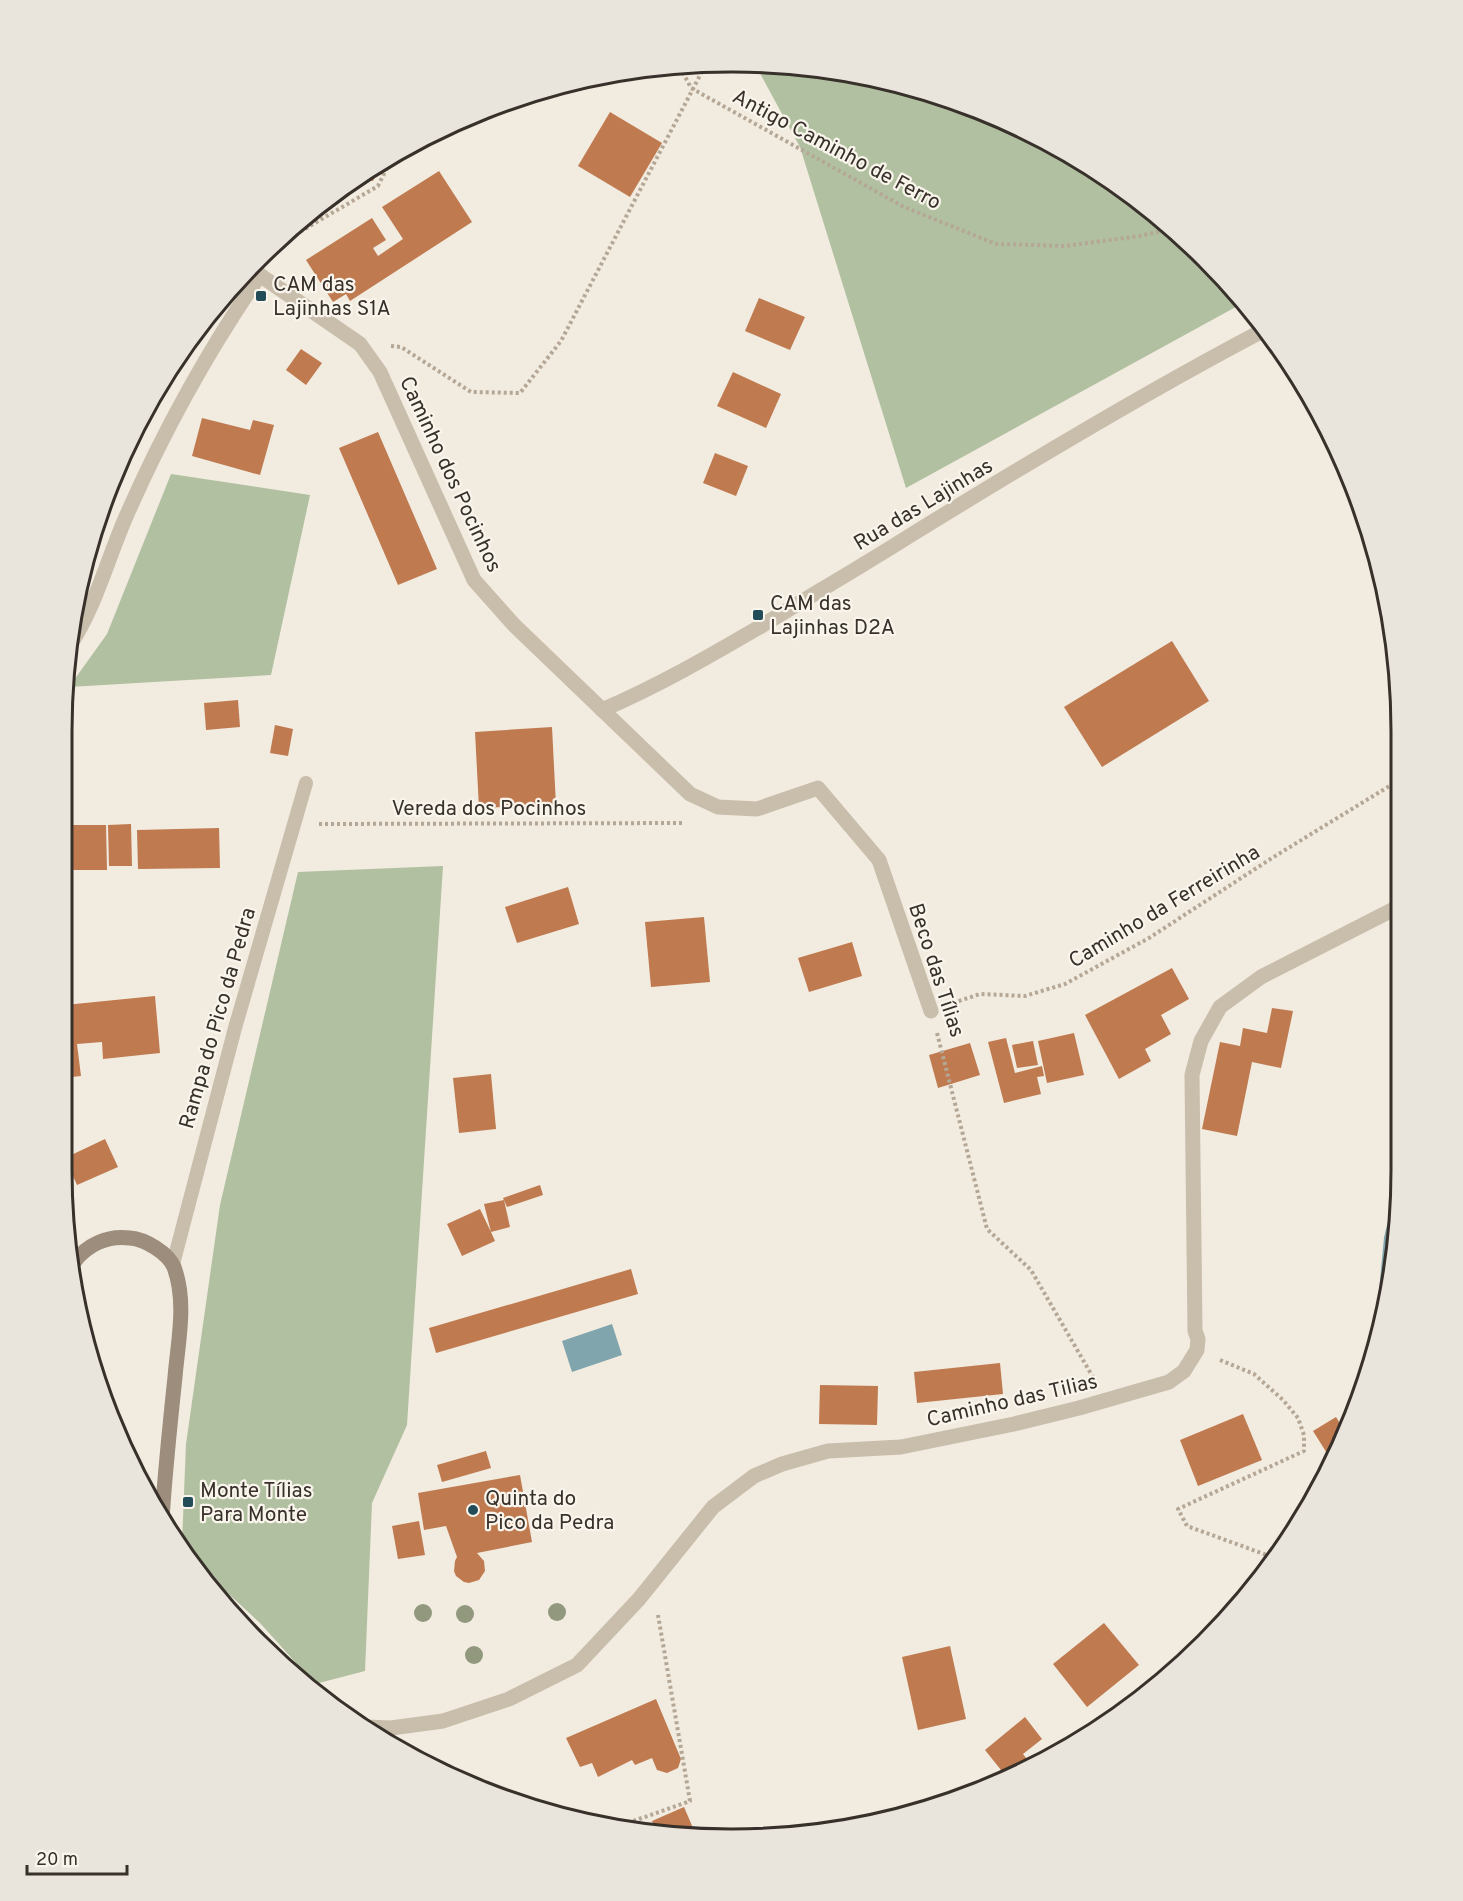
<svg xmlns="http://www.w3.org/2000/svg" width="1463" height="1901" font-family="Overpass,sans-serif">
<rect width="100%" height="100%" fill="#f2ebdf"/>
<g fill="#b1c0a0">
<polygon points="755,64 863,74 988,113 1104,175 1206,258 1243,303 906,488 800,147"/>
<polygon points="171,474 310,495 271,675 69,687 107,634"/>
<polygon points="443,866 407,1425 372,1503 365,1671 315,1684 260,1623 206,1573 182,1543 186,1444 220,1205 298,872"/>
</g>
<polygon fill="#80a5ad" points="612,1324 622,1355 572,1372 562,1341"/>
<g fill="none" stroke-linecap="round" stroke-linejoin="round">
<polyline stroke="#80a5ad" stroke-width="10" points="1386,1299 1384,1291 1389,1238 1396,1210"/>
</g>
<g fill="#bf7a50">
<polygon points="610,112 662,143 630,197 578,166"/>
<polygon points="382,162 373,181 356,177 360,174"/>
<polygon points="439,171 472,222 350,301 346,294 333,302 306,260 372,218 386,240 373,248 378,256 403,239 382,207"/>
<polygon points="759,298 805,317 790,350 745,331"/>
<polygon points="202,322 192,353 183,351 200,324"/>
<polygon points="301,349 322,363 306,385 286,370"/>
<polygon points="733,372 781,394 766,428 717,406"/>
<polygon points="202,418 250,430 253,420 274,425 260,475 192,456"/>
<polygon points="378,432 437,569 398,585 339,448"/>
<polygon points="715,453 748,466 736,496 703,483"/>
<polygon points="1172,641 1209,701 1102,767 1064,707"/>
<polygon points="238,700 240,727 206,730 204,703"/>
<polygon points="275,725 293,729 288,756 270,753"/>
<polygon points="552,727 556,805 479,808 475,732"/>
<polygon points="131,824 132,866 109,866 108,825"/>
<polygon points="63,825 106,825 107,870 62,870"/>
<polygon points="219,828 220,868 138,869 137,830"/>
<polygon points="568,887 579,924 517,943 505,907"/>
<polygon points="704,917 710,982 651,987 645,922"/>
<polygon points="852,942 862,976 809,992 798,958"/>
<polygon points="1172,968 1189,999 1161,1015 1171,1034 1145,1049 1151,1061 1119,1079 1085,1015"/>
<polygon points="155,996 160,1053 103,1059 102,1042 77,1044 81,1076 62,1078 62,1051 64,1051 64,1063 71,1062 65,1005"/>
<polygon points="1272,1008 1293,1011 1281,1068 1252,1062 1237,1136 1202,1129 1220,1042 1240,1046 1243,1028 1267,1033"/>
<polygon points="1074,1033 1084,1075 1047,1083 1038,1041"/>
<polygon points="1006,1038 1015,1073 1042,1066 1044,1076 1037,1077 1041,1094 1004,1103 988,1042"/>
<polygon points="1033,1041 1038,1065 1017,1068 1012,1045"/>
<polygon points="970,1043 980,1075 938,1088 929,1055"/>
<polygon points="491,1074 496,1129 459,1133 453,1078"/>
<polygon points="105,1139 118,1167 77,1185 65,1158"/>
<polygon points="540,1185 543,1195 507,1207 503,1198"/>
<polygon points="504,1200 510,1227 491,1232 495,1241 462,1256 447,1224 480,1209 491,1232 484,1204"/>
<polygon points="631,1269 638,1294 436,1353 429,1328"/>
<polygon points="1000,1363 1003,1394 917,1403 914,1372"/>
<polygon points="820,1385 878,1386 877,1425 819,1424"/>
<polygon points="1243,1414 1262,1460 1198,1486 1180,1440"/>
<polygon points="1336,1417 1344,1430 1330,1458 1313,1431"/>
<polygon points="486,1451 491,1468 442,1482 437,1465"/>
<polygon points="520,1475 532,1542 477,1553 484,1561 485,1571 479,1580 469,1583 464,1582 456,1576 454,1571 455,1561 457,1557 446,1526 424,1530 418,1493"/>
<polygon points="419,1521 425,1555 398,1559 392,1526"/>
<polygon points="1104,1623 1139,1665 1087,1707 1053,1664"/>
<polygon points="950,1646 966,1719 918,1730 902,1657"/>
<polygon points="656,1699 681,1759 678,1768 667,1773 657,1770 652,1758 635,1765 632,1760 598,1777 592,1763 580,1767 566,1738"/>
<polygon points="1025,1717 1042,1739 1023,1754 1030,1763 1005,1775 985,1750"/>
<polygon points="684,1807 696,1835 655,1829 652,1821"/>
</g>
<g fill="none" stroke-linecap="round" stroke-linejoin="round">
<g stroke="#b5a796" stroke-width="4" stroke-dasharray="3 3" stroke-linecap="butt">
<polyline points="680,67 691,88 904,207 996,244 1065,246 1140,236 1170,229"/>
<polyline points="269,250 378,186 392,157"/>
<polyline points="391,346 401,347 471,392 520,393 561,341 706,64"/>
<polyline points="319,824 684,823"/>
<polyline points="953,1003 980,994 1025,996 1065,984 1149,938 1272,858 1396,782"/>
<polyline points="937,1033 987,1229 1031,1270 1094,1379"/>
<polyline points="1220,1360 1254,1374 1283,1400 1298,1418 1304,1435 1304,1451 1178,1509 1187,1526 1264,1554 1274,1560"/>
<polyline points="622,1825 690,1801 658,1615"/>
</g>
<polyline stroke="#c9bdac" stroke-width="14" points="173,1264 235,1028 306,783"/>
<g stroke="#c9bdac" stroke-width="15">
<polyline points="251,269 360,344 380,372 474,580 514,625 690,794 718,807 757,809 818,788 879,860 931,1011"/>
<path d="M 70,645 C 95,607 107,561 125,519 C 162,434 207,352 260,275"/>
<path d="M 602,710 C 658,686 710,656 763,625 C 812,595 862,566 911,535 C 1026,464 1144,393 1264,330"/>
<polyline points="367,1727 391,1728 443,1721 509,1699 577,1665 639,1599 713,1507 754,1476 782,1464 828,1451 901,1447 1014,1424 1079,1408 1169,1382 1184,1371 1197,1350 1198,1339 1195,1331 1192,1075 1201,1041 1220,1007 1261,977 1396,908"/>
</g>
<path stroke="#9d8d7d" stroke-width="15" d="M 74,1262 C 87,1245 107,1235 130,1238 C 145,1239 168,1253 174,1267 C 187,1302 178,1341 175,1377 C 170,1424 165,1472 162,1519"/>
</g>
<g fill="#91987e">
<circle cx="557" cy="1612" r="9"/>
<circle cx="423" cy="1613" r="9"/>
<circle cx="465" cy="1614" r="9"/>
<circle cx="474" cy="1655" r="9"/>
</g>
<g fill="#224c57" stroke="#f9f5ec" stroke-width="2">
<rect x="255" y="290" width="12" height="12" rx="3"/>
<rect x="752" y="609" width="12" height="12" rx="3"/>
<rect x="182" y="1496" width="12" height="12" rx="3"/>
<circle cx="473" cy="1510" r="6"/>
</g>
<g text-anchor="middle" stroke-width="4.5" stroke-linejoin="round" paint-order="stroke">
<g font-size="21" fill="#38302a" stroke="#f9f5ec">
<text transform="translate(837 149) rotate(28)" y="7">Antigo Caminho de Ferro</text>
<text transform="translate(451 474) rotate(65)" y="7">Caminho dos Pocinhos</text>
<text transform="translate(923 504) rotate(-31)" y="7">Rua das Lajinhas</text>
<text x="489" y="815">Vereda dos Pocinhos</text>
<text transform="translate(1164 906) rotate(-31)" y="7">Caminho da Ferreirinha</text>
<text transform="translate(937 970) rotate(72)" y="7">Beco das Tílias</text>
<text transform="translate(217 1018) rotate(-74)" y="7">Rampa do Pico da Pedra</text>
<text transform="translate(1012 1400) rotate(-13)" y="7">Caminho das Tilias</text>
</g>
<g font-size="21" fill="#38302a" stroke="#f9f5ec" text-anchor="start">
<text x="273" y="291">CAM das<tspan x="273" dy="24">Lajinhas S1A</tspan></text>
<text x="770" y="610">CAM das<tspan x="770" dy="24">Lajinhas D2A</tspan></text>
<text x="200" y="1497">Monte Tílias<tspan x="200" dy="24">Para Monte</tspan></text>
<text x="485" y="1505">Quinta do<tspan x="485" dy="24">Pico da Pedra</tspan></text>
</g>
</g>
<path d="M0 0H1463V1901H0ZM731 72H732A659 659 0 0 1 1391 731V1170A659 659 0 0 1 732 1829H731A659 659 0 0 1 72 1170V731A659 659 0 0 1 731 72Z" fill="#eae5dc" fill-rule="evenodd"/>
<path fill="none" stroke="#38302a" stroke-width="3" d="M731 72H732A659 659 0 0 1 1391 731V1170A659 659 0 0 1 732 1829H731A659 659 0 0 1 72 1170V731A659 659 0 0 1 731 72Z"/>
<path d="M27 1865v9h100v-9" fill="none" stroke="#38302a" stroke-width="3"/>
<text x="36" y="1865" font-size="18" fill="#38302a" stroke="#f9f5ec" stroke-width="4.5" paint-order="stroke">20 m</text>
</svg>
